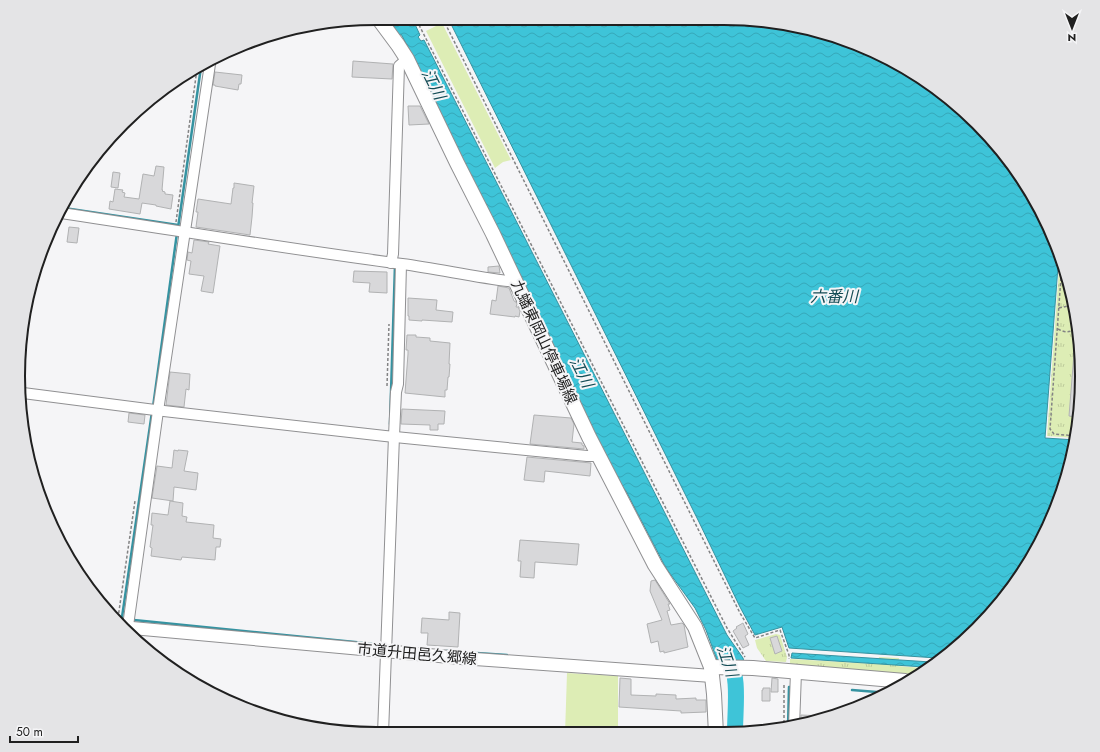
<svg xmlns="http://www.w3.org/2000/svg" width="1100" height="752" font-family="Jost,'Noto Sans JP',sans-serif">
<defs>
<pattern id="park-tufts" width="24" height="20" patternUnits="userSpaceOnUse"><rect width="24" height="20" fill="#ddedb5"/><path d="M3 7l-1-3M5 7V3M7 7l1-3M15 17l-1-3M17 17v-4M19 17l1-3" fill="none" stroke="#bdcb9b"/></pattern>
<pattern id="water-waves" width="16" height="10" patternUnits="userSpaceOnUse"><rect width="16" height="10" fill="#3ec4d8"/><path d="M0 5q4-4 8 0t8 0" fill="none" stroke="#36a8b9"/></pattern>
</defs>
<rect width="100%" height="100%" fill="#f5f5f7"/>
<g fill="#ddedb5">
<polygon points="442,23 511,160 503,162 495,168 426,31"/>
<polygon points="567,673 618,676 618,734 565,734"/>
</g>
<g fill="url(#park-tufts)">
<polygon points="1060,255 1075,306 1082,376 1076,438 1047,436"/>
<polygon points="776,634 780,635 787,657 786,662 766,661 757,648 755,640"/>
<polygon points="879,657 899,658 898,666 923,668 911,676 790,668 790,659 878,664"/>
</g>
<g fill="url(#water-waves)" stroke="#3593a1">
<polygon points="383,18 412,18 420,35 418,37 421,41 424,40 727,635 743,658 744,662 717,660 706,630 695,608 666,568 626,491 617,480 416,67 418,66 401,34 397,36"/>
<polygon points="448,18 724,18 794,25 883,55 977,123 1022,177 1055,239 1059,253 1045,438 1076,440 1075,446 1055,513 1022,575 977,629 937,658 789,648 782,627 755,635 740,607 699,522"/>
<polygon points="792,653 931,662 924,667 791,658"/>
</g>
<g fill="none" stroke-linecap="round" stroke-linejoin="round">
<g stroke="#3593a1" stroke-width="2.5">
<polyline points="64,208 178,225"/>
<polyline points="178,228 201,67"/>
<polyline points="153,407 177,233"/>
<polyline points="390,424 395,265"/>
<polyline points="134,620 375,644"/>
<polyline points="121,624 152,412"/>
<polyline points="446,651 507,655"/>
<polyline points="852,690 889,693"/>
<polyline points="788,728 789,687 792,687"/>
</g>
<path stroke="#3ec4d8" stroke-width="16" d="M 728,654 C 740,678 735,707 735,733"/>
</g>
<g fill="#d8d8da" stroke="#b1b2b3">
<polygon points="353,61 393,64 392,79 352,77"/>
<polygon points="215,72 242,75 241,84 239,84 238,90 215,86 215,85 213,85"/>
<polygon points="408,106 420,106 429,124 409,125"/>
<polygon points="156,166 164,167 162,190 163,190 162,191 165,192 165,194 173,195 171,209 156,206 156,205 142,203 140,214 109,209 110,201 113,202 115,189 123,190 122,192 125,193 124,197 139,199 143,174 154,176"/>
<polygon points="113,172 120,173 118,188 111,187"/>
<polygon points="234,183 254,186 252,203 253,203 252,217 250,235 196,227 198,212 196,212 198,199 231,204 233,188 234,188"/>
<polygon points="69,227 79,228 77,243 67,242"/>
<polygon points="194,240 209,242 208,244 220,246 213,293 201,291 204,276 189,274 191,261 187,260 188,252 192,253"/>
<polygon points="499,266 500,273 488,272 488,267"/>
<polygon points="354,271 387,272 387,293 369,292 370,283 353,282"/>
<polygon points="498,286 509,288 514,301 516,302 517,304 516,307 518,307 520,311 519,317 515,316 515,317 490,314 492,300 496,301"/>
<polygon points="408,298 437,300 436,310 453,312 452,322 422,320 422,321 409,320 409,316 408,316"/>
<polygon points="407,335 416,335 416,337 430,338 430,341 450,343 449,364 450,364 449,377 448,377 447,390 445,390 445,397 405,393 408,354 408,350 406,350"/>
<polygon points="1075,341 1079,341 1082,376 1078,417 1069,416"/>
<polygon points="170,372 190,374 189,390 186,389 184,407 166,405"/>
<polygon points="402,409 445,411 444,424 438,424 438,430 430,430 430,425 401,424"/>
<polygon points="129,413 145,415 144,424 128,422"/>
<polygon points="534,415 571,418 574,424 572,442 582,443 582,445 584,446 584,449 530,444"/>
<polygon points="174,450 178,451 178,450 188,451 184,471 198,473 196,490 174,487 173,501 152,498 157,466 172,468"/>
<polygon points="527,457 591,463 590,476 545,471 544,482 524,480"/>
<polygon points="170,501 183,503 182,516 187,517 186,522 214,525 213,538 221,539 220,547 216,547 215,560 182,557 181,560 151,556 152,548 150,547 153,525 151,525 152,513 168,515"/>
<polygon points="520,540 579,544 577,565 535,562 534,578 520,577 521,561 518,561"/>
<polygon points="655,580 670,604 668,604 670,610 667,611 671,625 682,623 684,625 688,647 664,653 664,651 660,652 658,641 651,643 647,624 662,620 650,591 651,581"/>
<polygon points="449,612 460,613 458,647 427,645 428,633 421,633 422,618 449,620"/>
<polygon points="743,623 748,634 745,636 749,645 743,648 733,631 737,628 736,627"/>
<polygon points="777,636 782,651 775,654 770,638"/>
<polygon points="620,678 631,679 631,695 656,696 656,694 676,695 676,699 696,698 696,700 706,700 706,712 681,713 681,711 619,707"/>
<polygon points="772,678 778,679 778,692 771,692"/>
<polygon points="763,688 770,688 770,701 762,701 762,690 763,690"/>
<polygon points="801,715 824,716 824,717 801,725"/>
</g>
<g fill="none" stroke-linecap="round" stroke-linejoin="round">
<g stroke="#909092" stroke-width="12">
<g id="minor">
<path d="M 61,213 C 175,230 288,249 402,264 C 440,269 478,278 516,282"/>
<polyline points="391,263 393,254 399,66 407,59"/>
<polyline points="23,393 155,410 385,436 587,456 599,456"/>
<polyline points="127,633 158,411 210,64"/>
<polyline points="794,727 796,672"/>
<polyline points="383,734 394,436 396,392 398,384 401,264"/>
</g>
</g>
<g stroke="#909092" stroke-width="14">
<polyline id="tertiary" points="121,627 461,658 712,676"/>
</g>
<g stroke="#909092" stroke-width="16">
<g id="secondary">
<polyline points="378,18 398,45 407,59 457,163 493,234 589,437 655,565 695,627 711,667 714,694 716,734"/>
<polyline points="711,667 753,668 905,681"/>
</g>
</g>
<g stroke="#838384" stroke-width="1.5" stroke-dasharray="3 2" stroke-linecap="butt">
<polyline points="445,23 740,613 755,638 780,630 789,655 789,659"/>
<polyline points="419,25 727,628 745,657"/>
<polyline points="176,222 197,69"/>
<polyline points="1062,263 1050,429 1054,434 1076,436"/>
<polyline points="1059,308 1068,306 1075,309"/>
<path d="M 1058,329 C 1065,333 1071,333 1077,327"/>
<polyline points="387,386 389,324"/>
<polyline points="118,618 135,501"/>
<polyline points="784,728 784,683"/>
</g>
<use href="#minor" stroke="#fff" stroke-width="10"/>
<use href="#tertiary" stroke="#fff" stroke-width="12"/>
<use href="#secondary" stroke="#fff" stroke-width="14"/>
</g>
<g text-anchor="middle" stroke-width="4" stroke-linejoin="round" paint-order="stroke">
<g font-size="15" fill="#202020" stroke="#f5f5f7">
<text transform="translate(544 342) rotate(65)" y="5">九蟠東岡山停車場線</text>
<text transform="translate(417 654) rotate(5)" y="5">市道升田邑久郷線</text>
</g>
<g font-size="16" font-style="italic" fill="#144c55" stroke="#f5f5f7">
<text transform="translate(434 84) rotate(63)" y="6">江川</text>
<text x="834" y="302">六番川</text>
<text transform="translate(582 372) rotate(63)" y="6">江川</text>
<text transform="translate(728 661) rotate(71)" y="6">江川</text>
</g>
</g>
<path d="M0 0H1100V752H0ZM376 25H724A351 351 0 0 1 1075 376V376A351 351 0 0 1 724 727H376A351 351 0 0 1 25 376V376A351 351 0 0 1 376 25Z" fill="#e4e4e6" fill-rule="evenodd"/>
<path fill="none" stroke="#202020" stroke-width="2" d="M376 25H724A351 351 0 0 1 1075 376V376A351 351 0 0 1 724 727H376A351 351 0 0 1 25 376V376A351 351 0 0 1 376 25Z"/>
<g transform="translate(1072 28) rotate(180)" stroke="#f5f5f7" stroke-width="3" paint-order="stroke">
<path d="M0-3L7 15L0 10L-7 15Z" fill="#202020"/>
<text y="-6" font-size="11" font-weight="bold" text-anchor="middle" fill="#202020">N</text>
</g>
<path d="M10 736v6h68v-6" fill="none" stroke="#202020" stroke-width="2"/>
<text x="16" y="736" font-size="12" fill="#202020" stroke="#f5f5f7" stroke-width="3" paint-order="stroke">50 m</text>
</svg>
